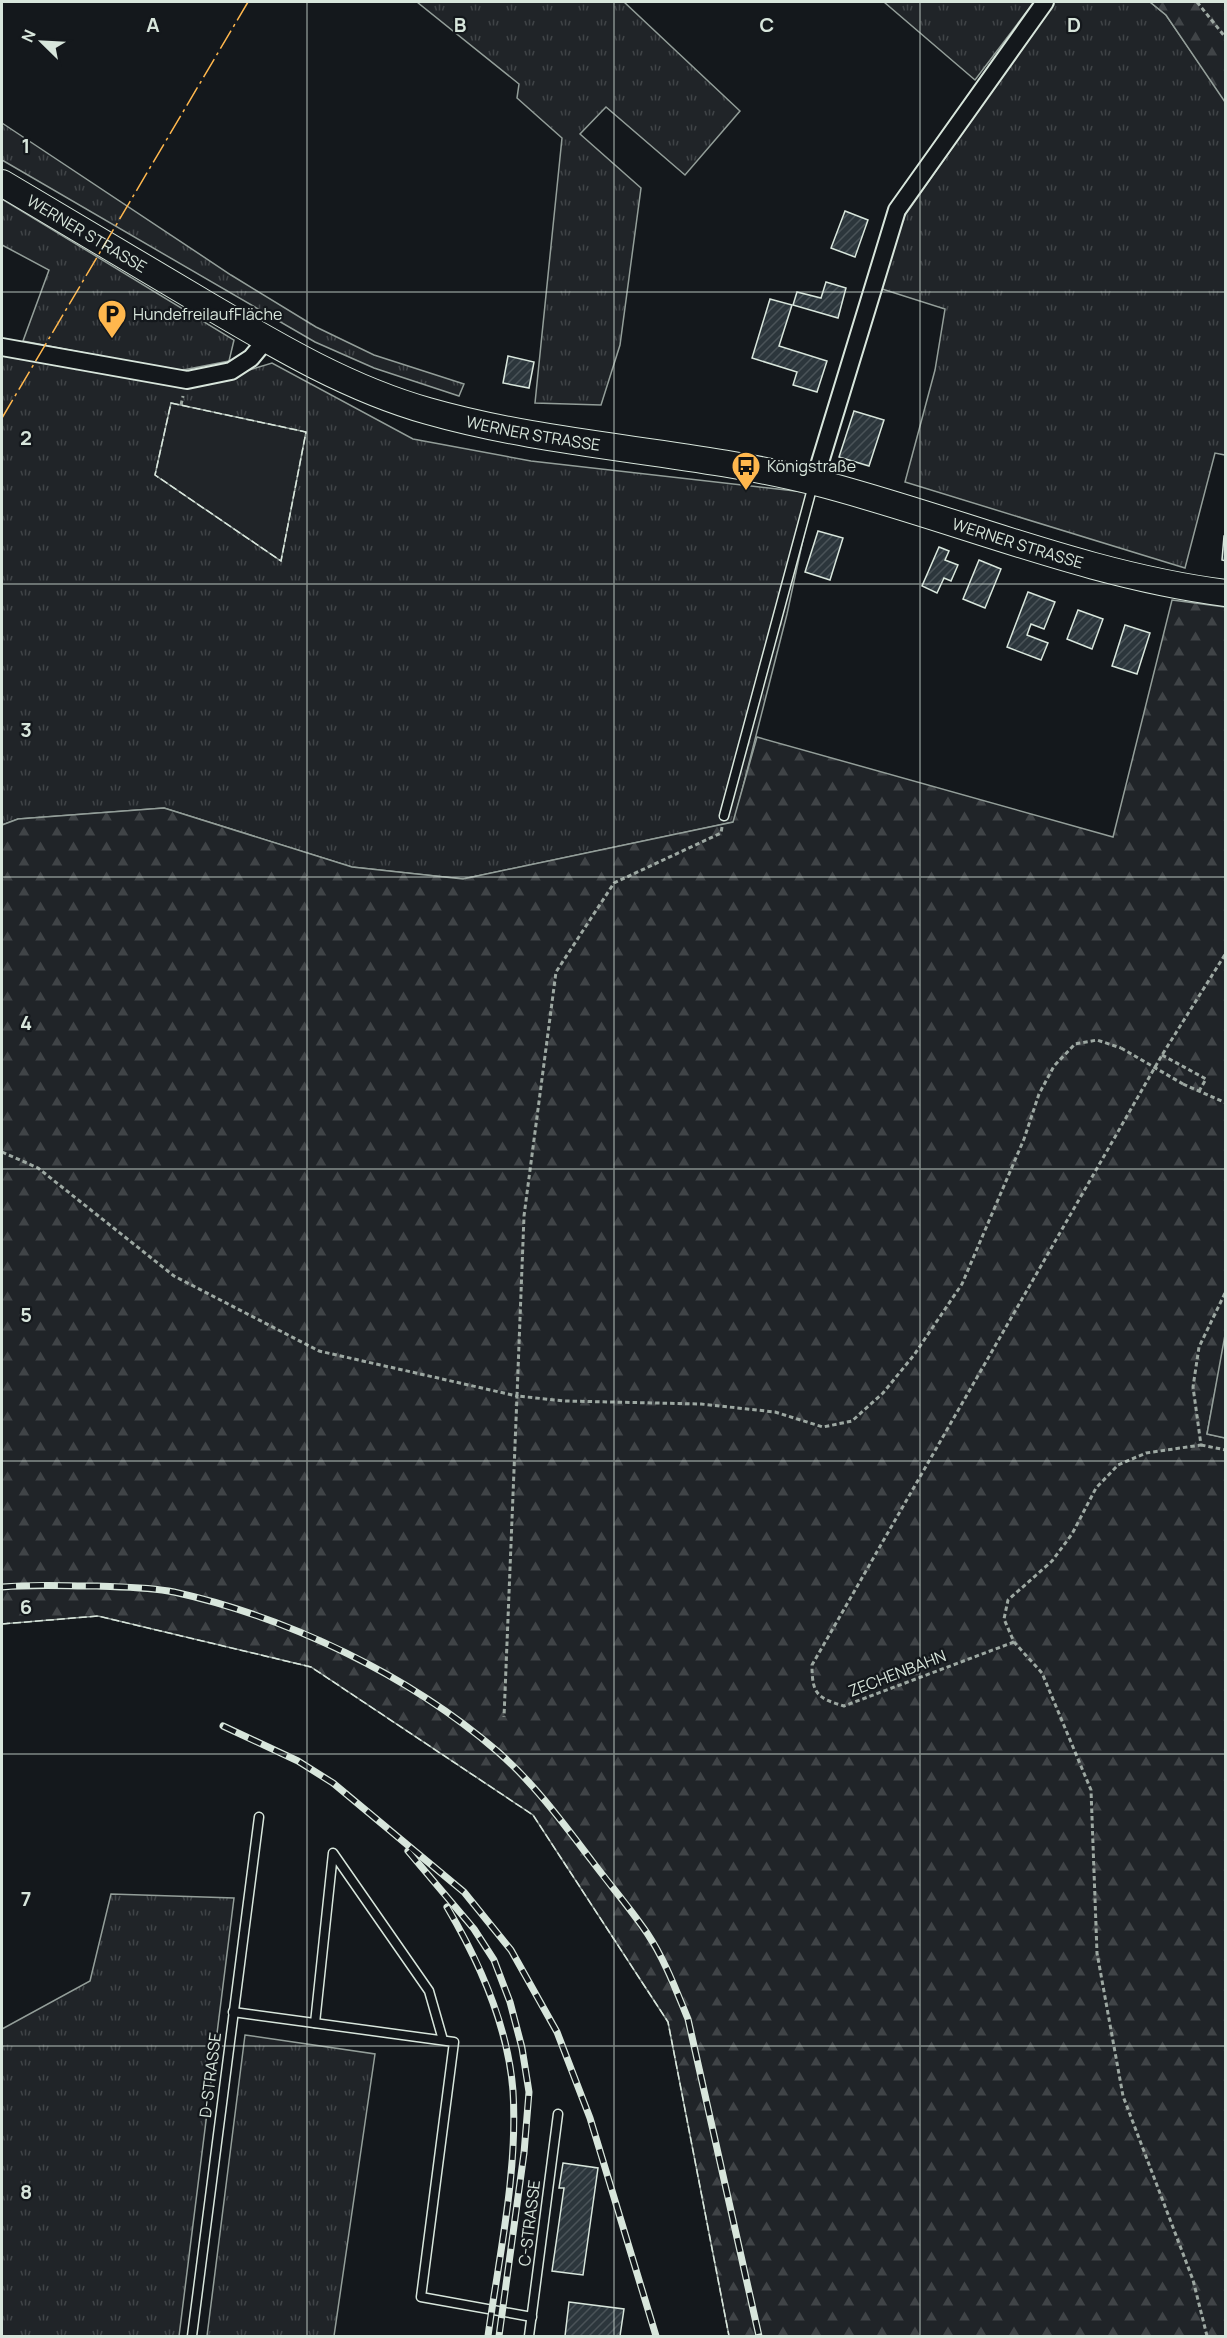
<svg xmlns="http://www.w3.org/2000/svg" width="1227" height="2338" font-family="Manrope,sans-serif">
<defs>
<pattern id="grass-tufts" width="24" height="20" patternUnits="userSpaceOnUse" patternTransform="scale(1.5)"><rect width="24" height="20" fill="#202428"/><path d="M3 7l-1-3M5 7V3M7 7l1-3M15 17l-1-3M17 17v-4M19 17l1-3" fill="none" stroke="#404447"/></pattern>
<pattern id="forest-firs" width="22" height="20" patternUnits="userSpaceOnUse" patternTransform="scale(1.5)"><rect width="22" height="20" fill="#202428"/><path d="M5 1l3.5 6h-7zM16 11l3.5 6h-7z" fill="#404447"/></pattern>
<pattern id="building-hatch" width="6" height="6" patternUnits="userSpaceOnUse" patternTransform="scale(1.5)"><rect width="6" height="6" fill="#2c363c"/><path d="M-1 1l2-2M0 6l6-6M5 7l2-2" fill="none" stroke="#4a5358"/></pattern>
</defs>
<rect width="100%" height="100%" fill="#14181c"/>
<g fill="url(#grass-tufts)" stroke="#939e99" stroke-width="1.5">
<polygon points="417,2 624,2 740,111 685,175 606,107 580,134 641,188 620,345 601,405 535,403 562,138 517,98 519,84"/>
<polygon points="884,2 1034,2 975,80"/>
<polygon points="1054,2 1150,2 1166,15 1226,102 1225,455 1215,453 1185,568 905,482 935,370 945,309 882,289 901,221"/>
<polygon points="2,123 231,275 316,327 374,355 464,384 459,396 374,368 315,342 2,160"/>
<polygon points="2,199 234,340 229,361 178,371 23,341 49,270 2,245"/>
<polygon points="2,353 190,388 272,363 413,439 531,461 813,493 787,614 734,822 463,879 352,867 164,808 18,819 2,825"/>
<polygon points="111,1894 234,1898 179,2336 2,2336 2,2029 90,1981"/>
<polygon points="245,2035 375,2054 334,2336 207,2336"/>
</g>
<g fill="url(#forest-firs)" stroke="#939e99" stroke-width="1.5">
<polygon points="1150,2 1225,2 1225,102 1166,15"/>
<polygon points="1172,600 1225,607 1226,1335 1207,1434 1226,1438 1225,2336 729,2336 668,2022 533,1815 311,1667 98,1616 2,1624 2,825 18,819 164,808 352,867 463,879 733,822 757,737 1113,837"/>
</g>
<g fill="#202428" stroke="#939e99" stroke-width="1.5">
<polygon points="171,403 306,432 281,561 155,475"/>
<polygon points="1225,1335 1225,1438 1207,1434"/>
</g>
<g fill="url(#building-hatch)" stroke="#d8e6dc" stroke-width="1.5">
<polygon points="845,211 868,220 855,257 831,248"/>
<polygon points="826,282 846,288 838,318 793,305 797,292 821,298"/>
<polygon points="770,299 792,305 779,346 827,361 817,392 793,385 797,372 752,358"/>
<polygon points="508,356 534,362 529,388 503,383"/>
<polygon points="854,411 884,420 869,466 839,457"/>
<polygon points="818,531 843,538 830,580 805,572"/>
<polygon points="1224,536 1226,536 1226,561 1222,560"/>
<polygon points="939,547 949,551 945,560 958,565 951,581 944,578 937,593 922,586"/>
<polygon points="979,560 1001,569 985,608 963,599"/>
<polygon points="1028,592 1055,602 1044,629 1031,624 1027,635 1048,643 1041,660 1007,647"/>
<polygon points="1078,610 1103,619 1092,649 1067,639"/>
<polygon points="1125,625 1150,633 1137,674 1112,666"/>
<polygon points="563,2163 598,2168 583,2275 552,2271 564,2188 559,2188"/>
<polygon points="569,2302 624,2309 620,2336 565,2336"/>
</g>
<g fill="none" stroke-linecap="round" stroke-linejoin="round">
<g stroke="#d8e6dc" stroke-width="11">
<g id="lane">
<polyline points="724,816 813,485"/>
<polyline points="233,2012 454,2042 421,2297 532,2317"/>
<polyline points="315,2023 333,1853 429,1991 443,2040"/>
<polyline points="192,2336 259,1817"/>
<polyline points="529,2336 558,2114"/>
</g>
</g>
<g stroke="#d8e6dc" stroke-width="20">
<g id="street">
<polyline points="2,347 187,380 231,371 251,358 266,340"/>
<polyline points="814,482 897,210 1045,2"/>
</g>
</g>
<g stroke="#d8e6dc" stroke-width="28">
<g id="primary">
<path id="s1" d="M 2,183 C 67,222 133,261 199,300 C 272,343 346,388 428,411 C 554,447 688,450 815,482 C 952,517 1084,575 1226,593"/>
</g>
</g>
<g stroke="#9da8a2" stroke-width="3" stroke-dasharray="4.5 3" stroke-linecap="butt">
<polyline points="1197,2 1226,38"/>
<polyline points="181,405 183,396"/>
<polyline points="722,827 721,833 614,883 556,972 524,1216 517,1396 565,1401 701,1404 775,1412 823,1427 852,1421 883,1393 914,1355 962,1284 1024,1139 1039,1094 1054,1066 1075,1044 1097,1040 1121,1048"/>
<polyline points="1162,1055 1206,1079 1198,1093"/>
<polyline points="1183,1084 1226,1103"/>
<polyline points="2,1152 38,1168 174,1276 319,1351 517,1396 504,1717"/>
<polyline points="1201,1445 1226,1450"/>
<path d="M 1014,1642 L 844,1706 C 817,1698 812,1694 812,1665 L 1162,1055 L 1226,953"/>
<polyline points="1207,2336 1193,2280 1123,2096 1097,1953 1091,1790 1042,1673 1014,1642 1004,1619 1008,1600 1052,1561 1072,1534 1096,1488 1118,1465 1146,1453 1201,1445 1193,1387 1199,1347 1226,1291"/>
</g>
<use href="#lane" stroke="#14181c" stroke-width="8"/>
<use href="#street" stroke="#14181c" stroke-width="16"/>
<use href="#primary" stroke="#14181c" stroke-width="26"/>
<g stroke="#d8e6dc" stroke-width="7">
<g id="rail">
<path d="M 2,1587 C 34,1584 64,1586 97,1586 C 122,1587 149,1587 174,1592 C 287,1617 409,1675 497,1751 C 534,1783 563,1823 592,1861 C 610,1885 630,1908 647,1933 C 665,1960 676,1990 688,2019 L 759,2336"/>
<polyline points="223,1726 298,1761 333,1783 464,1892 511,1950 557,2032 590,2118 656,2336"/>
<polyline points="408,1851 474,1929 494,1960 510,2002 522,2048 529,2092 524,2153 499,2336"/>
<path d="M 447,1907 C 480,1963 508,2026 513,2091 C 518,2172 499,2256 488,2336"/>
</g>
</g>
<use href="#rail" stroke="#14181c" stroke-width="4.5" stroke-dasharray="14" stroke-linecap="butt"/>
<polyline stroke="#9da8a2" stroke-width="3" stroke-dasharray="4.5 3" stroke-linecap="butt" points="1121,1048 1183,1084"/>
<g stroke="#d8e6dc" stroke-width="1.5" stroke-dasharray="8 3" stroke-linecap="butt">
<polygon points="171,403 306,432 281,561 155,475"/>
<polyline points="2,1624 98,1616 311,1667 533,1815 668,2022 729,2336"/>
</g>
<polyline stroke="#ffb74d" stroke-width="1.5" stroke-dasharray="21 4.5 3 4.5" stroke-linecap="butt" points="2,418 248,2"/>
</g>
<path fill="none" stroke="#d8e6dc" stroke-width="1.5" stroke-opacity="0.55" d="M 307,2 L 307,2336M 614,2 L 614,2336M 920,2 L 920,2336M 2,292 L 1226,292M 2,584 L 1226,584M 2,877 L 1226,877M 2,1169 L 1226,1169M 2,1461 L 1226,1461M 2,1754 L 1226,1754M 2,2046 L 1226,2046"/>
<defs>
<g id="parking-pin" transform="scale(1.5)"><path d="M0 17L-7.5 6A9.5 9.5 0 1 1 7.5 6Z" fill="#ffb74d" stroke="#14181c"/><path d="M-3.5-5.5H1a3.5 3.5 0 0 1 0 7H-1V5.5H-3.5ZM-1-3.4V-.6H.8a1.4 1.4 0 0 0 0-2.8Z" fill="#111"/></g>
<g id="bus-pin" transform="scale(1.5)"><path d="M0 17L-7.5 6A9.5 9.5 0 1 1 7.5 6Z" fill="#ffb74d" stroke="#14181c"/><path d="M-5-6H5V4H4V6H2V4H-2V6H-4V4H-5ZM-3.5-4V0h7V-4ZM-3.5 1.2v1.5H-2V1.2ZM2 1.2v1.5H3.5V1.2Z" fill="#111"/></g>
</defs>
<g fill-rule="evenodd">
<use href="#parking-pin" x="112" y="314"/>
<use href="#bus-pin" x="746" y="466"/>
</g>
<g text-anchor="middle" stroke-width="4.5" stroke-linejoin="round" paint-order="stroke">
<g font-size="16" fill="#d8e6dc" stroke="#14181c">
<text dy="6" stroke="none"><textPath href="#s1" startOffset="99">WERNER STRASSE</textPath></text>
<text dy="6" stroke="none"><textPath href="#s1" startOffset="592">WERNER STRASSE</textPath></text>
<text dy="6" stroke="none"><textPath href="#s1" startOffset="1090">WERNER STRASSE</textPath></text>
<text transform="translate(897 1673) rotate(-21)" y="6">ZECHENBAHN</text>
<text transform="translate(210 2075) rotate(-83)" y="6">D-STRASSE</text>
<text transform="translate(529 2223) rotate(-83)" y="6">C-STRASSE</text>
</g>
<g font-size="16" fill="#d8e6dc" stroke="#14181c" text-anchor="start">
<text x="133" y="320">HundefreilaufFläche</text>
<text x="767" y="472">Königstraße</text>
</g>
</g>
<g font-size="20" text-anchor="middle" font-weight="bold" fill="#d8e6dc" stroke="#14181c" stroke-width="4.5" stroke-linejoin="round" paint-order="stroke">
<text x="153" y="32">A</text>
<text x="460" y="32">B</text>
<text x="767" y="32">C</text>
<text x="1074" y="32">D</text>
<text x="26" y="153">1</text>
<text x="26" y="445">2</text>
<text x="26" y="737">3</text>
<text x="26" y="1030">4</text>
<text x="26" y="1322">5</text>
<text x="26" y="1614">6</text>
<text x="26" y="1906">7</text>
<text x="26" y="2199">8</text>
</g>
<rect width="1227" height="2338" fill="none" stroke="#d8e6dc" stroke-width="6"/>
<g transform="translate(42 42) rotate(294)" stroke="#14181c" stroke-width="4.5" paint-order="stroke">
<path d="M0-4.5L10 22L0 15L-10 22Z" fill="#d8e6dc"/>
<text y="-9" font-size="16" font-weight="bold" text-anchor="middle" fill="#d8e6dc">N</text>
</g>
</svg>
